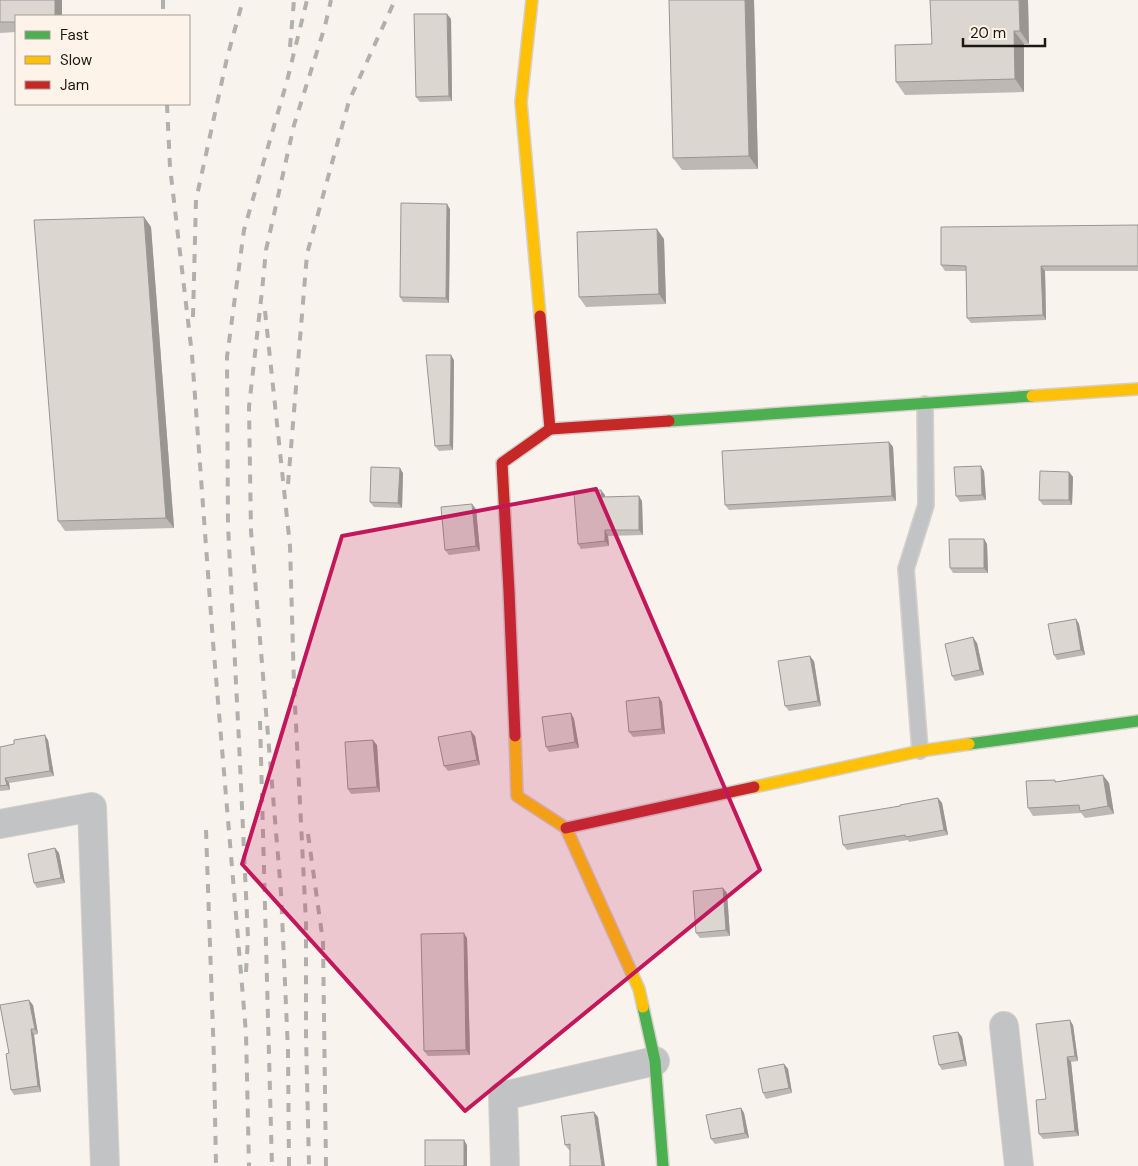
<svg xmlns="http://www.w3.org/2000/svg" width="1138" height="1166" font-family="'DM Sans',sans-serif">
<rect width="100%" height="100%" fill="#f8f3ed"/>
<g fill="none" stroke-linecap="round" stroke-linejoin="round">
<g stroke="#d4d0cb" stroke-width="18">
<polyline id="lane" points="920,751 906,569 926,505 925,404"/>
</g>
<g stroke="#d4d0cb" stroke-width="30">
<g id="street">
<polyline points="0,824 92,807 105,1166"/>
<polyline points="1004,1026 1019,1166"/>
<polyline points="505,1166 503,1096 655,1061"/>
</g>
</g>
<g stroke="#d4d0cb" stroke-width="14">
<g id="fast">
<polyline points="669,421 1032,396"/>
<polyline points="969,744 1138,721"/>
<polyline points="643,1007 655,1061 663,1166"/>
</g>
</g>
<g stroke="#d4d0cb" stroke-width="14">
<g id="slow">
<polyline points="532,0 521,102 540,316"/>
<polyline points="1032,396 1138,389"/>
<polyline points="515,736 517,796 566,828 639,989 643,1007"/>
<polyline points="754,787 920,751 969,744"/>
</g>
</g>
<g stroke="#d4d0cb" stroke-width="14">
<g id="jam">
<polyline points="540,316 550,429 669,421"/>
<polyline points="515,736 509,591 502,463 550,429"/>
<polyline points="566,828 754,787"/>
</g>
</g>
<use href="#lane" stroke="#c2c3c4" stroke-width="15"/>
<use href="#street" stroke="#c2c3c4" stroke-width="28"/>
<use href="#fast" stroke="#4caf50" stroke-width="11"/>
<use href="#slow" stroke="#ffc107" stroke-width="11"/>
<use href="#jam" stroke="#c62828" stroke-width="11"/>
<g stroke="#b1b0ad" stroke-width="4" stroke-dasharray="9 9" stroke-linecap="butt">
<polyline points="163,0 163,16"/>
<polyline points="290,47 294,0"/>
<polyline points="167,104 170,167 192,355 213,642 246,1033 249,1166"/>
<polyline points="265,311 290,546 294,685 306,922 306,1035 309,1166"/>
<polyline points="193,317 196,200 227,58 243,0"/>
<polyline points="288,484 307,254 349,101 395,0"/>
<polyline points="260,721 272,1166"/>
<polyline points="206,830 214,1060 216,1166"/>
<polyline points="308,834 323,942 326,1166"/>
<polyline points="246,972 248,938 239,742 228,525 227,357 244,230 287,81 307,0"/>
<polyline points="289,1166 288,1051 281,892 251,531 249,407 262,291 266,250 294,125 325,26 331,0"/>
</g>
</g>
<g fill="#bcb8b3">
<polygon points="0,0 62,0 62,16 16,16 16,32 0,33"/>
<polygon points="669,0 754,0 758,169 682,170 673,158"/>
<polygon points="1028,0 1029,44 1024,44 1024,92 905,95 896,82 932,44"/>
<polygon points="451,19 452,101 420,102 416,97"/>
<polygon points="450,209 449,303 403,302 400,297"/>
<polygon points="144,217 151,227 174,528 65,531 58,521"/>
<polygon points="1138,225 1138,271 1045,271 1046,320 971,323 967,318 966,271 945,271 941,265"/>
<polygon points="664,239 666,304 586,307 579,297"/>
<polygon points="454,360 453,450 439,451 435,446"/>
<polygon points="889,442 893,447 896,501 729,510 725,505"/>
<polygon points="984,471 986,500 960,502 956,496"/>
<polygon points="1069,472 1073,477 1072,505 1043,505 1039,500"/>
<polygon points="403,473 402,508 374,507 370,502"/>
<polygon points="605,495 605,497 642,501 643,535 608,536 609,546 581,549 578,544"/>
<polygon points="476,509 480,551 449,555 445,550"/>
<polygon points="984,539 987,544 988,573 953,573 950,568"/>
<polygon points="1076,619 1079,624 1085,655 1057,660 1054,655"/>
<polygon points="977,643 984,675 955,681 952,676"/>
<polygon points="814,661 821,706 789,711 785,706"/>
<polygon points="659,697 662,702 665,734 633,737 629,732"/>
<polygon points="571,713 574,719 579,748 549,752 546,747"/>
<polygon points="475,736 480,765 448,771 444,766"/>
<polygon points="48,740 54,776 9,783 10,790 0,791 0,747"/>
<polygon points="377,745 380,792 351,794 348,789"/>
<polygon points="1057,782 1109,783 1114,814 1085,818 1081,813 1033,816 1028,808"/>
<polygon points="938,798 942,803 948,835 909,842 908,840 847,850 843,845 900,806"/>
<polygon points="55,848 59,853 65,883 37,888 34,883"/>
<polygon points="727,893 730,936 700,938 696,933"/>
<polygon points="467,938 470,1055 428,1056 424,1051"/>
<polygon points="33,1005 38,1034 34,1035 41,1092 14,1095 11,1090 9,1053"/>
<polygon points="1073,1025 1078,1061 1071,1062 1079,1136 1043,1139 1039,1134 1046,1099"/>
<polygon points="958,1032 962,1037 967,1066 942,1070 939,1065"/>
<polygon points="784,1064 788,1069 792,1093 766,1099 763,1093"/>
<polygon points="741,1108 744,1113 749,1138 715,1144 711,1139"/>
<polygon points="598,1117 570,1150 569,1150 565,1145"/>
</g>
<g fill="#999692">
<rect x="55" y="0" width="7" height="16"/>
<polygon points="745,0 754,0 758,169 749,156"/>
<polygon points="1019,0 1028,0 1029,44 1020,31"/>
<polygon points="447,14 451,19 452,101 449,96"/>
<polygon points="1014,31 1024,44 1024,92 1015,79"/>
<polygon points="447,204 450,209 449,303 446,298"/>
<polygon points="144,217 151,227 174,528 166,518"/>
<polygon points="657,229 664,239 666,304 659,294"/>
<polygon points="1041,266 1045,271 1046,320 1043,315"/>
<polygon points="451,355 454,360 453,450 450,445"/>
<polygon points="889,442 893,447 896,501 892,496"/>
<polygon points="981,466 984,471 986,500 982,495"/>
<polygon points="400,468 403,473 402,508 398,503"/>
<polygon points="1069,472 1073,477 1072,505 1069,500"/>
<polygon points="601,490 605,495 605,502 602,497"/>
<polygon points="639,496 642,501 643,535 639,530"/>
<polygon points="472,504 476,509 480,551 476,546"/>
<polygon points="605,530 608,536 609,546 605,541"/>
<polygon points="984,539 987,544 988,573 984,568"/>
<polygon points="1076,619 1079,624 1085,655 1081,650"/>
<polygon points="973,637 977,643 984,675 980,670"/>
<polygon points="810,656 814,661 821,706 818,701"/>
<polygon points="659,697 662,702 665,734 662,729"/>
<polygon points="571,713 574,719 579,748 575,742"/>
<polygon points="471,731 475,736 480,765 477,760"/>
<polygon points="45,735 48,740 54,776 50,771"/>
<polygon points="373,740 377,745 380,792 377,787"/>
<polygon points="1103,775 1109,783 1114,814 1108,806"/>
<polygon points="5,778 9,783 10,790 7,785"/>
<polygon points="938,798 942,803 948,835 944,830"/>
<polygon points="55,848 59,853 65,883 61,878"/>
<polygon points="723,888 727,893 730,936 726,930"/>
<polygon points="464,933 467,938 470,1055 466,1050"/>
<polygon points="29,1000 33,1005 38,1034 35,1029"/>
<polygon points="1070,1020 1073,1025 1078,1061 1075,1056"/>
<polygon points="31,1029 34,1035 41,1092 38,1086"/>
<polygon points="958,1032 962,1037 967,1066 964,1060"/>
<polygon points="1067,1057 1071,1062 1079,1136 1075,1131"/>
<polygon points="784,1064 788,1069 792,1093 789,1088"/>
<polygon points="741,1108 744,1113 749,1138 745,1133"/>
<polygon points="594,1112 598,1117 605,1166 602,1166"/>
<polygon points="464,1140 467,1145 467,1166 464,1166"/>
</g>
<g fill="#dbd6d0" stroke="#999692">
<polygon points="0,0 55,0 55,16 16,16 16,22 0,22"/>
<polygon points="669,0 745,0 749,156 673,158"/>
<polygon points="930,0 1019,0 1020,31 1014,31 1015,79 896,82 895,45 932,44"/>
<polygon points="414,14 447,14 449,96 416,97"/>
<polygon points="401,203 447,204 446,298 400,297"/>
<polygon points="144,217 166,518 58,521 34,220"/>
<polygon points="1138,225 1138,266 1041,266 1043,315 967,318 966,266 941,265 941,227"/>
<polygon points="657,229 659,294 579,297 577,232"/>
<polygon points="426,355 451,355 450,445 435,446"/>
<polygon points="889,442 892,496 725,505 722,451"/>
<polygon points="981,466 982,495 956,496 954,467"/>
<polygon points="371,467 400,468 398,503 370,502"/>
<polygon points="1040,471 1069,472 1069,500 1039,500"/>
<polygon points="601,490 602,497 639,496 639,530 605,530 605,541 578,544 574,493"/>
<polygon points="472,504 476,546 445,550 441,507"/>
<polygon points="949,539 984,539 984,568 950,568"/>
<polygon points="1076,619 1081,650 1054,655 1048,624"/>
<polygon points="973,637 980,670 952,676 945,644"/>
<polygon points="810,656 818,701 785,706 778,661"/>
<polygon points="659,697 662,729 629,732 626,701"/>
<polygon points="571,713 575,742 546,747 542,717"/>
<polygon points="471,731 477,760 444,766 438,737"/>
<polygon points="45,735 50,771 5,778 7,785 0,786 0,747 14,744 14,740"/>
<polygon points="373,740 377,787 348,789 345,742"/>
<polygon points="1103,775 1108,806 1080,811 1079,805 1028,808 1026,781 1055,780 1055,782"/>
<polygon points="938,798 944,830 906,837 905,835 843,845 839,816 900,806 900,805"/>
<polygon points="55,848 61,878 34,883 28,854"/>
<polygon points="723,888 726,930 696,933 693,891"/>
<polygon points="464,933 466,1050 424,1051 421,934"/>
<polygon points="29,1000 35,1029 31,1029 38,1086 11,1090 6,1054 9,1053 0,1005"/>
<polygon points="1070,1020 1075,1056 1067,1057 1075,1131 1039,1134 1036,1100 1046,1099 1036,1024"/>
<polygon points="958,1032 964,1060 939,1065 933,1036"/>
<polygon points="784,1064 789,1088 763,1093 758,1069"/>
<polygon points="741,1108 745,1133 711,1139 706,1115"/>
<polygon points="594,1112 602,1166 570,1166 570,1144 565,1145 561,1116"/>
<rect x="425" y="1140" width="39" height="26"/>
</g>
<path fill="#c2185b" fill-opacity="0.2" stroke="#c2185b" stroke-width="4" stroke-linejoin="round" d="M 596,489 L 760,870 L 465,1111 L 242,864 L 342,536 Z"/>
<rect x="15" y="15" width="175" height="90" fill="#fdf3e8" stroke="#a49b92"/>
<rect x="25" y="31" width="25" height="8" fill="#4caf50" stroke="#a49b92"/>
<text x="60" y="40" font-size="15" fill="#1e1812">Fast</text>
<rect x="25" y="56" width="25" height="8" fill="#ffc107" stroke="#a49b92"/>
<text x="60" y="65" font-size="15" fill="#1e1812">Slow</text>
<rect x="25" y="81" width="25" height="8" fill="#c62828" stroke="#a49b92"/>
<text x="60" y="90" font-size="15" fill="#1e1812">Jam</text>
<path d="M963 38v8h82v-8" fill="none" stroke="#1e1812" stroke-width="2.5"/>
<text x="970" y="38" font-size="15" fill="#1e1812" stroke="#fdf3e8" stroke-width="4" paint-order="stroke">20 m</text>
</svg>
